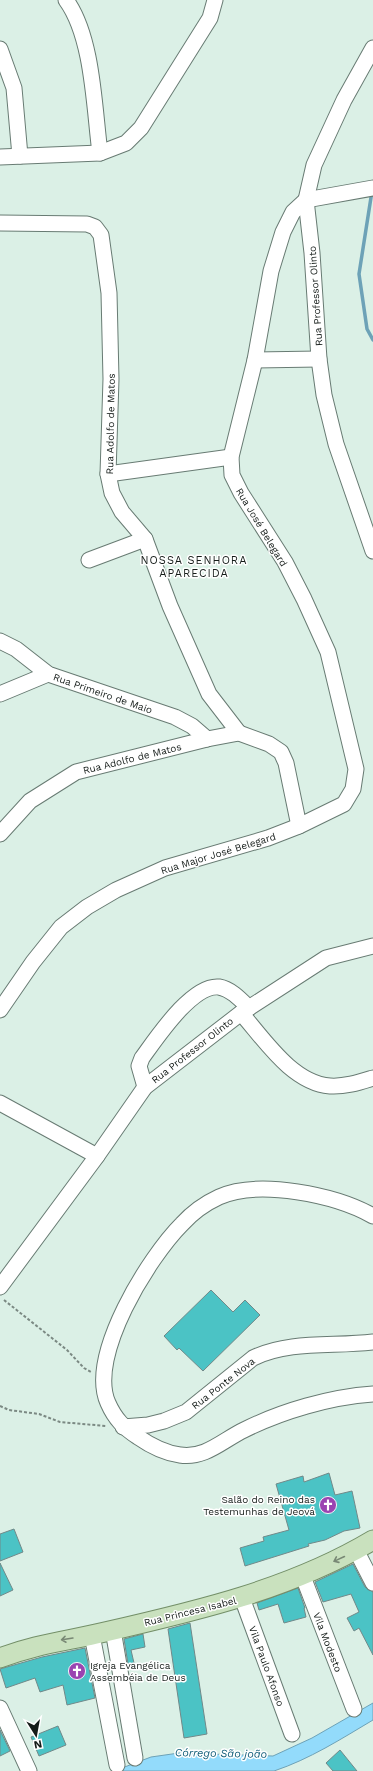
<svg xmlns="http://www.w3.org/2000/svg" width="373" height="1771" font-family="'Work Sans',sans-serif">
<rect width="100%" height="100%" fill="#dbf0e6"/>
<path fill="#93dbfb" stroke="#6da2b7" d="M 373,1703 L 373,1720 C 341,1739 310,1759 274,1771 L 114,1771 L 151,1757 L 179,1753 L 273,1756 L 312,1738 Z"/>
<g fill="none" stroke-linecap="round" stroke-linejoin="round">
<polyline stroke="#6da2b7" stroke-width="3.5" points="372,191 359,274 367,329 373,340"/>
</g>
<g fill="#4bc3c5" stroke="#718989">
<polygon points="211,1290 233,1312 245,1300 260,1315 203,1371 179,1348 177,1350 164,1336"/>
<polygon points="329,1473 335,1495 352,1491 360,1528 344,1531 325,1540 308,1544 309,1546 245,1566 240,1548 264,1541 263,1537 289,1530 276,1484 303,1476 304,1482"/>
<polygon points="14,1529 23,1552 0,1561 0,1534"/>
<polygon points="0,1563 13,1590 0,1596"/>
<polygon points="353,1564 365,1587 373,1592 373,1655 359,1628 354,1631 347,1618 359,1612 351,1594 323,1602 315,1582"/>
<polygon points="298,1588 305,1608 304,1608 306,1617 284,1623 278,1604 259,1610 257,1603"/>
<polygon points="190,1623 207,1734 184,1738 168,1629"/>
<polygon points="143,1634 145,1647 131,1650 134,1663 128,1664 124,1639"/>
<polygon points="85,1648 95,1698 67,1705 63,1685 40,1692 35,1678 6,1688 0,1669 42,1657"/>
<polygon points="58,1726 66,1745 39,1756 31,1737"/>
<polygon points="0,1730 10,1751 0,1756"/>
<polygon points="340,1750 357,1771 333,1771 326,1763"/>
</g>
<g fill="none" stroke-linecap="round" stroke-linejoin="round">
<g stroke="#687b73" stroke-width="17">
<g id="minor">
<path d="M 66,0 C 93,37 94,107 100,153"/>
<polyline points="373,48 344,100 314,165 306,200 312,253 319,359 324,395 336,444 373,551"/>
<polyline points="0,49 14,88 20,156"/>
<polyline points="0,157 100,153 126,143 141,128 210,18 215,0"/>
<polyline points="306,200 373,188"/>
<polyline points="0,223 87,224 95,227 101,235 109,293 111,379 108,474 112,493 122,512 145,539 170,606 209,694 239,733"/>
<polyline points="255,360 319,359"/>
<polyline points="108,474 231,457"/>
<polyline points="89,560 145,539"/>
<polyline points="0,641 16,649 48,674 175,717 192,726 207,739"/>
<polyline points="0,694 48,674"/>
<polyline points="0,834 30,801 76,772 207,739 239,733 269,744 281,752 286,763 299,826"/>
<polyline points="0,1010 33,962 61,927 87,907 116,890 165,868 268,838 299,826 344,804 353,789 356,769 328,652 304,599 285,562 241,493 232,475 231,457 255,360 271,271 283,232 293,212 306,200"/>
<path d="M 241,1013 C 264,1039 292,1083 330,1086 C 345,1087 360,1082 373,1078"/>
<path d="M 145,1087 L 139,1066 L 142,1058 C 156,1039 192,984 219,987 C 231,989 241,1000 249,1008"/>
<polyline points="0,1103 97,1156"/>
<path d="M 373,1216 C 336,1195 259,1179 219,1197 C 206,1203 192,1213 182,1224 C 149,1257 87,1356 108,1403 C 115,1419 124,1428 138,1437 C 151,1446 164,1453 180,1455 C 205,1459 223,1440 244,1430 C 282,1411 330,1397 373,1394"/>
<polyline points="0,1287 97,1156 145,1087 241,1013 326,958 373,946"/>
<path d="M 123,1427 L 148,1425 L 164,1421 L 186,1412 L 253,1358 C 290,1340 334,1347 373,1342"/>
<polyline points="356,1550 373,1583"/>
<polyline points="302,1574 354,1709"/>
<polyline points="242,1598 292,1734"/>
<polyline points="113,1630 135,1758"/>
<polyline points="92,1635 117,1765"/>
<polyline points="0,1708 29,1771"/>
</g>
</g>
<g stroke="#738f68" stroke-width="21">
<path id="major" d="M 0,1658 C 36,1644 68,1641 105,1632 C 197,1611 291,1589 373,1540"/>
</g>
<g stroke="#7b8983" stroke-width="2" stroke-dasharray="3 2" stroke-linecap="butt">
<polyline points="4,1300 67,1350 84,1368 91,1372"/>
<polyline points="0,1406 9,1410 39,1414 60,1422 106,1426"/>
</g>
<use href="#minor" stroke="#fff" stroke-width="15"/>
<use href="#major" stroke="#c9e1be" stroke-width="19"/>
</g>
<defs><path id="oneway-shaft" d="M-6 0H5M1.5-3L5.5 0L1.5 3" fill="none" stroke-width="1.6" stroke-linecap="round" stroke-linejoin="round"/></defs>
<g stroke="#788874">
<use href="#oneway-shaft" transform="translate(339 1559) rotate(155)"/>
<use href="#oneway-shaft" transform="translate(67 1639) rotate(171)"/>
</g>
<defs>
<g id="church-disc" transform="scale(0.9)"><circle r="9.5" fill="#9a44b1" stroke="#fff"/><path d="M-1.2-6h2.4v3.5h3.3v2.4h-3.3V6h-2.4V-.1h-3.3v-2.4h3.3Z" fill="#fff"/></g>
</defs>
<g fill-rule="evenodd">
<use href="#church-disc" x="328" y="1505"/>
<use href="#church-disc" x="77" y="1671"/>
</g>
<g text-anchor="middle" stroke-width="3" stroke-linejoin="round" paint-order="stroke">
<g font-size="10" fill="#151c19" stroke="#fff">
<text transform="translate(315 296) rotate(-94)" y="4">Rua Professor Olinto</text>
<text transform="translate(110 424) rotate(-89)" y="4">Rua Adolfo de Matos</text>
<text transform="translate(262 527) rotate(59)" y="4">Rua José Belegard</text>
<text transform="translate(103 693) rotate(19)" y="4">Rua Primeiro de Maio</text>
<text transform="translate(132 758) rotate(-14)" y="4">Rua Adolfo de Matos</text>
<text transform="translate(218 853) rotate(-17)" y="4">Rua Major José Belegard</text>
<text transform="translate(192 1050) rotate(-38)" y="4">Rua Professor Olinto</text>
<text transform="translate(223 1383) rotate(-38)" y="4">Rua Ponte Nova</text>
<text transform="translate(190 1611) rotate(-14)" y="4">Rua Princesa Isabel</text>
<text transform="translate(328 1642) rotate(69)" y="4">Vila Modesto</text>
<text transform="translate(267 1666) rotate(70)" y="4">Vila Paulo Afonso</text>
</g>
<g font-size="10" fill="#151c19" stroke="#fff" text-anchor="end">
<text x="315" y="1503">Salão do Reino das<tspan x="315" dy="12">Testemunhas de Jeová</tspan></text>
<text x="90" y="1669" text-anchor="start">Igreja Evangélica<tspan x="90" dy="12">Assembéia de Deus</tspan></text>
</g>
<g font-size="11" letter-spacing="1" fill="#151c19" stroke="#fff">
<text x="194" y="564">NOSSA SENHORA<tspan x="194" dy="13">APARECIDA</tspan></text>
</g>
<g font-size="11" font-style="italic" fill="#15607b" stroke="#fff">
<text transform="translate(221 1753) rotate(1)" y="4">Córrego São joão</text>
</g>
</g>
<g transform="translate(36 1735) rotate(169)" stroke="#ffffff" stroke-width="3" paint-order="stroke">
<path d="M0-3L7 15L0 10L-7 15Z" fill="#151c19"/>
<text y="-6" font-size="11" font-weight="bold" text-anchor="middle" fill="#151c19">N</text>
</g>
</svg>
